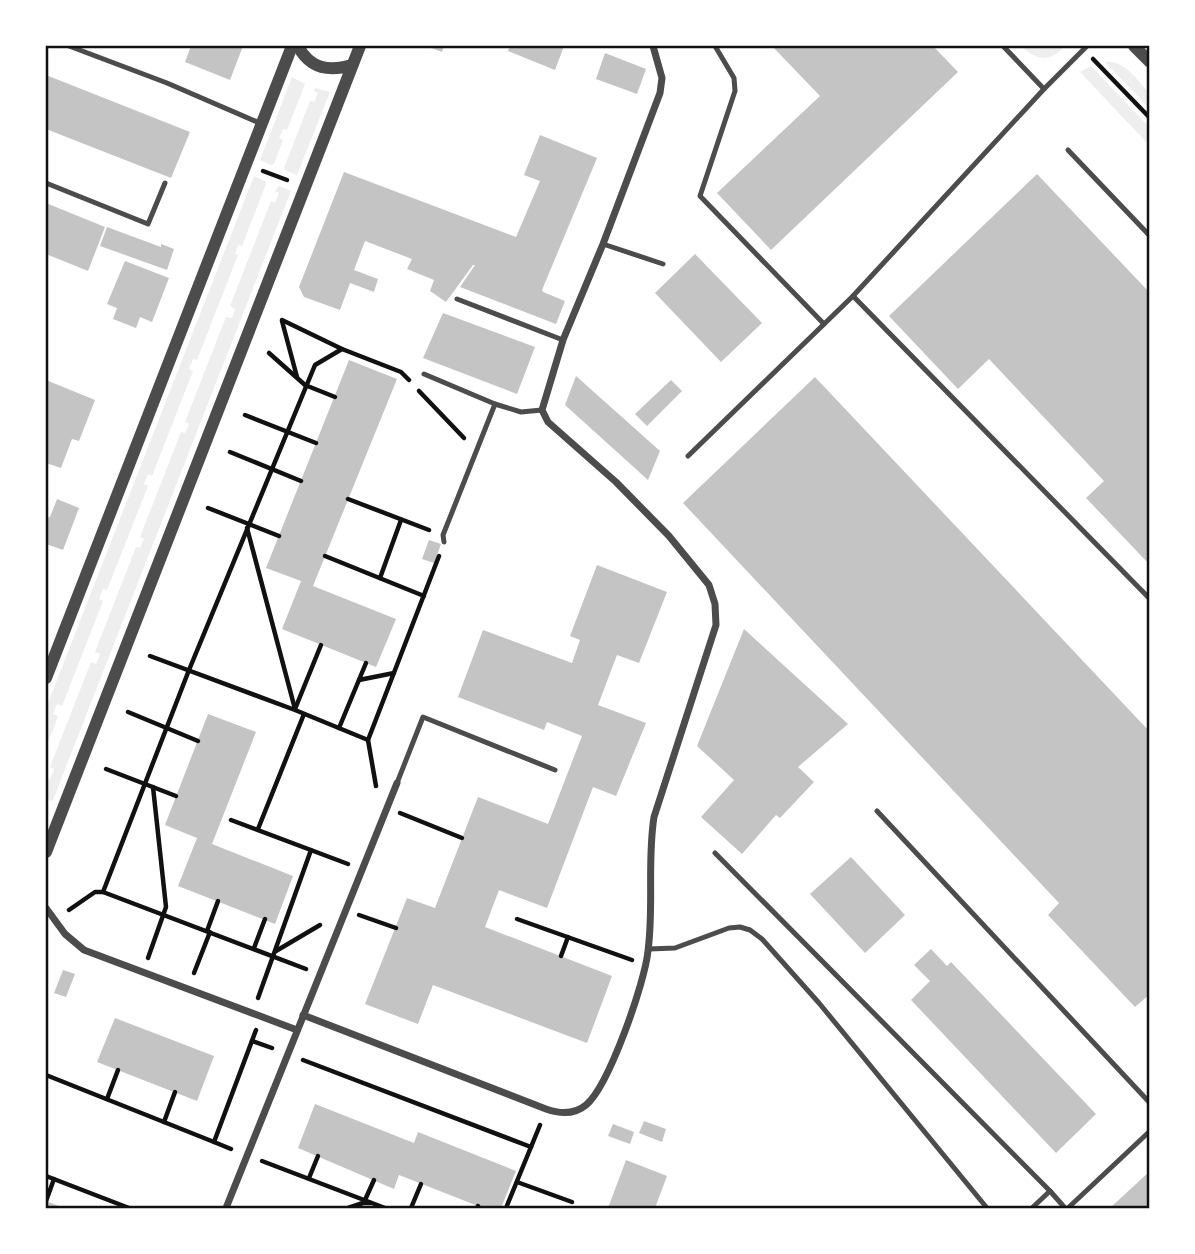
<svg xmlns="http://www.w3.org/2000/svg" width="1195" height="1254" font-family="Arial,sans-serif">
<rect width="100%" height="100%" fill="#fff"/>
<g fill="#eee">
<path d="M 1028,46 L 1065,46 C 1052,60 1040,62 1024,49 Z"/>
<path d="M 1105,62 C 1125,60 1137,80 1149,93 L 1149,108 Z"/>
<polygon points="1091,66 1149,127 1149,145 1080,72"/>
<polygon points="292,77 305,84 287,130 283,129 279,138 283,140 274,164 271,165 260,160"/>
<polygon points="315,88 330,92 297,175 285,170 284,168 310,101 314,102 318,93 314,91"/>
<polygon points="254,176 265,181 266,184 242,246 238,245 235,254 238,255 197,360 193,359 189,369 193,371 152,476 148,474 144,484 148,486 107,590 103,589 99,599 103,601 62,706 57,704 53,714 58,716 46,748 46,708"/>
<polygon points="279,186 291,191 53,800 50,801 46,797 46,779 50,779 54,769 50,767 91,662 96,664 100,654 95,652 136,547 140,548 144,539 140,537 181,432 185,433 189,424 185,422 226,317 232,318 235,309 230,306 271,201 275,203 279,193 275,191"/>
</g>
<g fill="#c4c4c4">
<polygon points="191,46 243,46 230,80 185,62"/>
<polygon points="426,46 444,46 442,52"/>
<polygon points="510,46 564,46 555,70 508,51"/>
<polygon points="772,46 933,46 958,72 771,250 717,193 820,96"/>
<polygon points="605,53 646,69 637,94 596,79"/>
<polygon points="46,75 190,132 171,178 46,129"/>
<polygon points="540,135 597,158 542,290 543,292 565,301 556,324 460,287 475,265 473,265 446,302 430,291 434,280 407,269 412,259 365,241 354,270 378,279 374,292 350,283 340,310 304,297 299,287 344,172 516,237 540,181 524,175"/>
<polygon points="1037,174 1150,293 1150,565 1086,498 1104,481 989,359 958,389 889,316"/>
<polygon points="46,203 105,227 88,271 46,254"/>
<polygon points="107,227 161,247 161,244 174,249 167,270 100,246"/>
<polygon points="695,254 762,323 721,362 655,293"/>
<polygon points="125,261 169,278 152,322 140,317 136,328 113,319 117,308 107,304"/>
<polygon points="443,313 535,347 517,394 423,358"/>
<polygon points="349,360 397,379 313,586 396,619 376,667 282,629 301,581 266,568"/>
<polygon points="576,376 660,451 648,480 565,405"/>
<polygon points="815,377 1150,732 1150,994 1135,1007 1048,915 1059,903 683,503"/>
<polygon points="46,380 95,400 79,441 72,439 61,468 46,463"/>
<polygon points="671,380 682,391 647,426 635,414"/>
<polygon points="57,499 79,508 63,550 46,544 46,518 50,517"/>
<polygon points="429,540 441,544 434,563 422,559"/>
<polygon points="597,565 667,592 639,663 617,655 598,705 646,723 616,796 593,787 547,908 499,890 485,927 612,976 587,1043 433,985 418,1024 365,1004 407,898 435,908 478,797 548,824 582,736 547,722 544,730 458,697 483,630 572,663 580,640 570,636"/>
<polygon points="744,629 848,724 798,767 814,782 780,818 776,815 742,854 701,817 734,780 697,746"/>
<polygon points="208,714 256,732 212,844 293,876 275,924 178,886 197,838 165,825"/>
<polygon points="851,857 905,915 865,953 810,894"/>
<polygon points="931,949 947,966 951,962 1096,1114 1056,1153 911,1000 930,981 914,965"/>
<polygon points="63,970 75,974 66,997 54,993"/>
<polygon points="115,1018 214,1056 197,1101 97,1062"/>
<polygon points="315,1104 414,1143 418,1132 516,1171 501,1208 483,1208 399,1175 394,1189 298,1148"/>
<polygon points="644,1121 666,1129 662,1142 639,1133"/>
<polygon points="613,1124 634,1132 630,1144 608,1136"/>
<polygon points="626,1160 667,1176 655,1208 608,1208"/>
<polygon points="1150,1171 1150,1208 1110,1208"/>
<polygon points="46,1201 64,1208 46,1208"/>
</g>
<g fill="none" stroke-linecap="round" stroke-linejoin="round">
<g stroke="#111" stroke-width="4.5">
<polyline points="1093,59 1150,118"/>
<polyline points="263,171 287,180"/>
<polyline points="282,320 342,349"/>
<polyline points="282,321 297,377"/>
<polyline points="269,353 305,385 335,397"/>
<polyline points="419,391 464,438"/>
<polyline points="245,415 316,443"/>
<polyline points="230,452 301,481"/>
<polyline points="348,499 429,530"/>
<polyline points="208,508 279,536"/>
<polyline points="247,528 295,709"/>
<polyline points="325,556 424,596"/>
<polyline points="380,578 401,520"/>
<polyline points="150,656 295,710 368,740"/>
<polyline points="359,680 394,673"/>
<polyline points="295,709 321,645"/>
<polyline points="128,712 198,741"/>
<polyline points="339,728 366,663"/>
<polyline points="106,769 176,796"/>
<polyline points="376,786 368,740 439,556"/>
<polyline points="400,813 462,838"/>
<polyline points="231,820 348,864"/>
<polyline points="258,829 304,714"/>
<polyline points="103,892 189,670 315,365 342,349 401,372 409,380"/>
<polyline points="69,910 95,892 103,892 306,969"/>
<polyline points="359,915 396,928"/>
<polyline points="517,919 632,960"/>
<polyline points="207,931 218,901"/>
<polyline points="254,948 265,919"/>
<polyline points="276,951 320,925"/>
<polyline points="561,956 568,937"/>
<polyline points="148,958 166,907 153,787"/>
<polyline points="194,973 210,932"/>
<polyline points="258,998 311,850"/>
<polyline points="252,1041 272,1048"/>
<polyline points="303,1060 531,1147"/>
<polyline points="46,1075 214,1142"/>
<polyline points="107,1099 118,1070"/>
<polyline points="164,1122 175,1092"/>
<polyline points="231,1149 214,1142 256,1030"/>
<polyline points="262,1161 385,1208"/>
<polyline points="46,1176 129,1208"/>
<polyline points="309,1178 318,1156"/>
<polyline points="517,1182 572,1202"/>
<polyline points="365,1200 374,1180"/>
<polyline points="46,1201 54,1179"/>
<polyline points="348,1208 363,1203 371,1203"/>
<polyline points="411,1208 421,1184"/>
<polyline points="477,1208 478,1206"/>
<polyline points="506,1208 540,1125"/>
</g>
<g stroke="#4c4c4c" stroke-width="5">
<polyline points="69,46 167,83 262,124"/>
<polyline points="715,46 734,78 735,91 700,196 824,324"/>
<polyline points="1003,46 1044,89 1087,46"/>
<polyline points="1068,150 1150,236"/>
<polyline points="46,183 148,224 165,183"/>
<polyline points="603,244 663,264"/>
<polyline points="853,296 1150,599"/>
<polyline points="457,299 563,340"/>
<polyline points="424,374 495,404"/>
<polyline points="688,456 853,296 1044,89"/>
<polyline points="444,542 443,535 495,404 521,412 542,410"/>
<polyline points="397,783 423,717 555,770"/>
<polyline points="877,811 1150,1103"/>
<polyline points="715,853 1050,1191 1065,1208"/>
<polyline points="649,949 675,948 729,928 740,927 750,930 762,939 819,1003 987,1208"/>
<polyline points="1032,1208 1050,1191"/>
<polyline points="1068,1208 1150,1131"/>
</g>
<g stroke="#4c4c4c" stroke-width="7">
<polyline points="46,908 65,934 84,950 297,1030"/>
<path d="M 303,1015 L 546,1109 C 560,1114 574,1115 586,1105 C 609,1086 645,982 648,951 C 654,906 647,861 654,817 L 716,625 L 715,604 L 709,585 L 669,536 L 616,482 L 548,422 L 542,410 L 563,340 L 603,244 L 660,93 L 662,78 L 653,46"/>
<polyline points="226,1208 397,783"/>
</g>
<g stroke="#4c4c4c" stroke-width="12">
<path d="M 298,46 C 310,69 329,72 352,65"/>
<polyline points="1134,46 1150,62"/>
<polyline points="46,678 292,46"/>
<polyline points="46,852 360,46"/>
</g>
</g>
<rect width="1195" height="1254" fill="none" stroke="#ffffff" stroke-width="94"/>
<rect x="47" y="47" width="1101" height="1160" fill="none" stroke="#111" stroke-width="2.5"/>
</svg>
